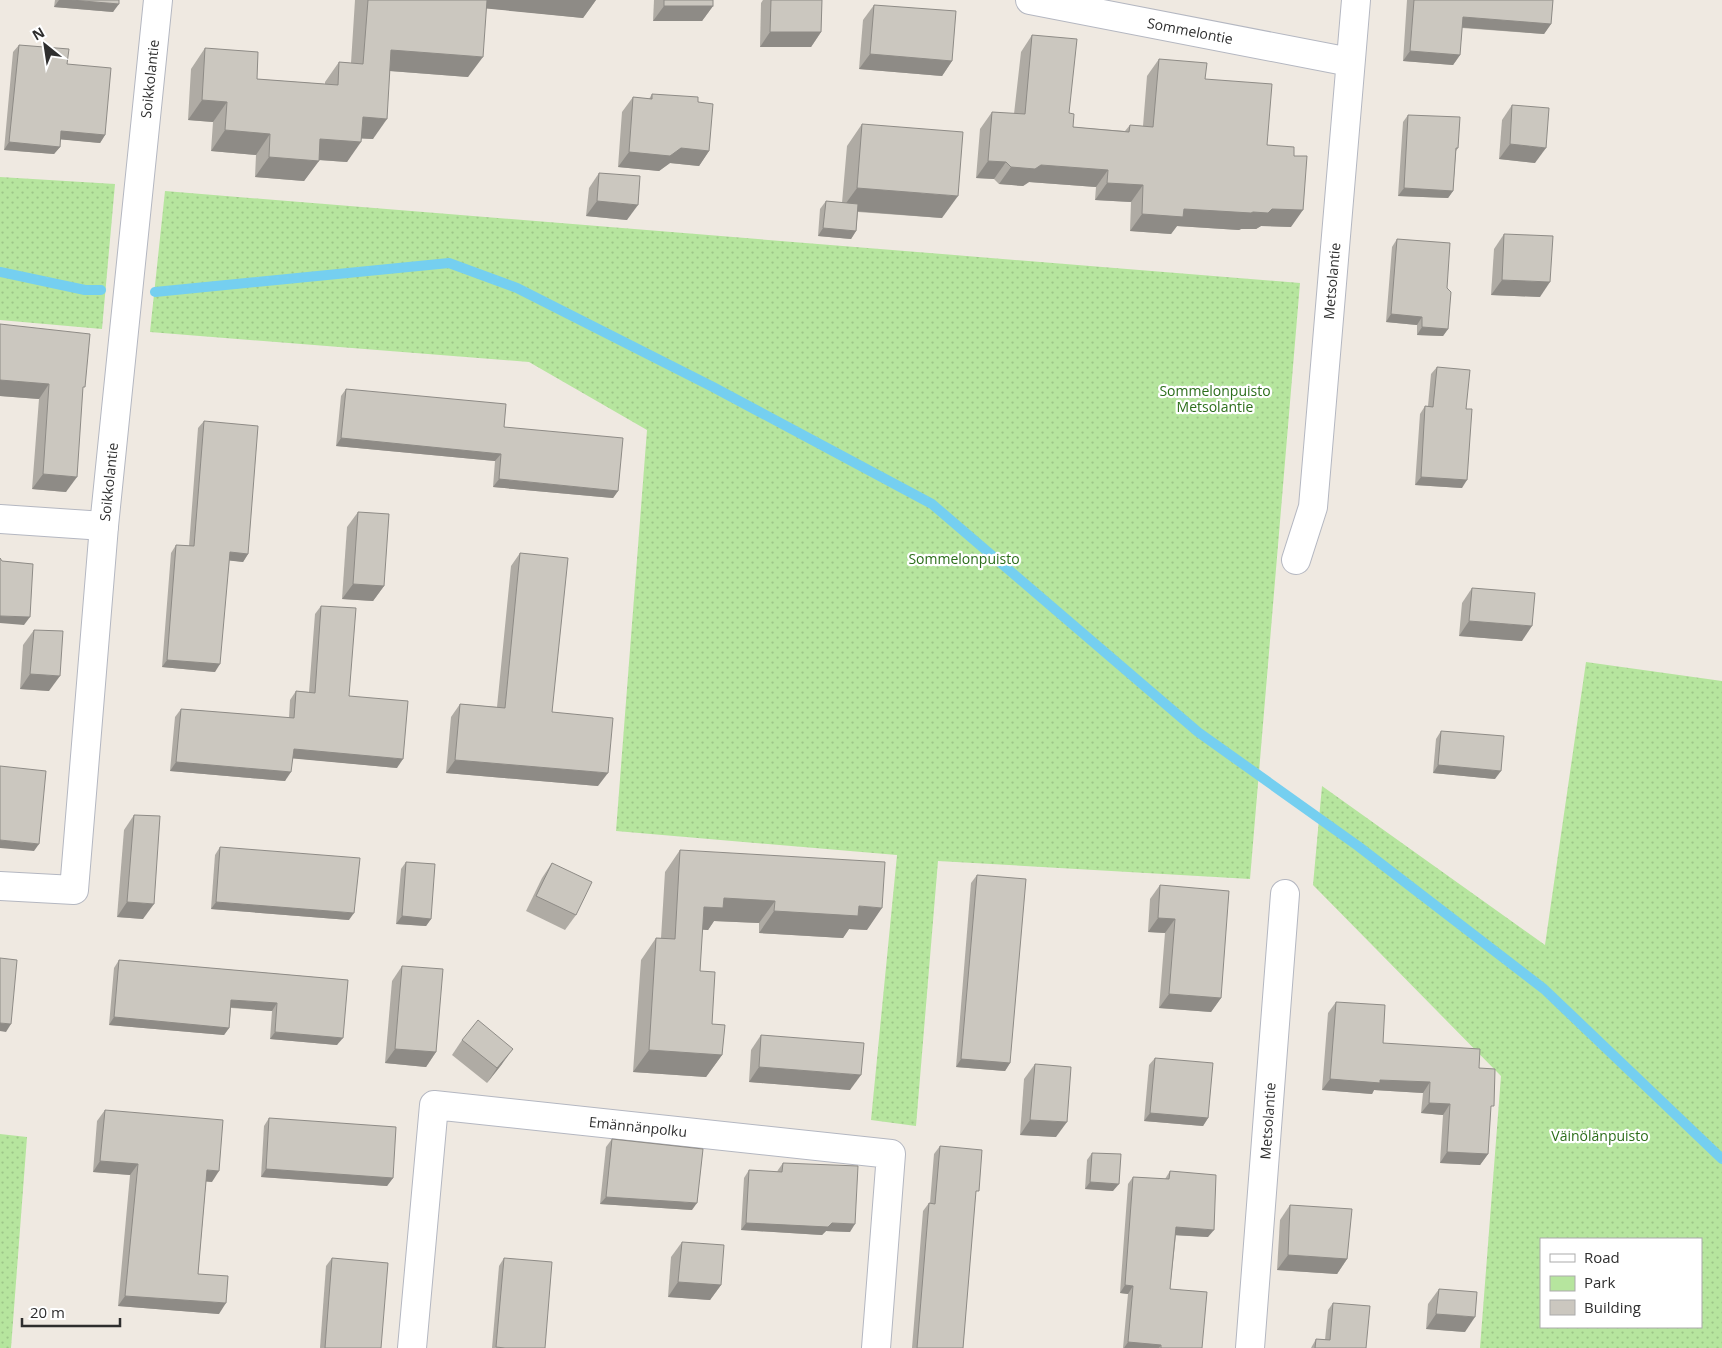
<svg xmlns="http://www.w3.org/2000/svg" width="1722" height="1348" font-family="'Open Sans',sans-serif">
<defs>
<pattern id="green-dots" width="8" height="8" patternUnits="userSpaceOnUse" patternTransform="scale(1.25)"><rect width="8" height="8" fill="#b6e59e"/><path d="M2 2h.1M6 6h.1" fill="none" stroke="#9dc588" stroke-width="1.8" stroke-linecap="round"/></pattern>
</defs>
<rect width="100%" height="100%" fill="#efe9e1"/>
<g fill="url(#green-dots)" fill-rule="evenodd">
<polygon points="0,177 115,184 102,329 0,320"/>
<polygon points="165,191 1300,283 1250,879 938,861 916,1126 871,1120 897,855 616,831 647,430 529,362 150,332"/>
<path d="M 1586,662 L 1722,681 L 1722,1348 L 1480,1348 L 1501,1076 L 1313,885 L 1322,786 L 1545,945 ZM 1541,1239 L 1701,1239 L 1701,1327 L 1541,1327 Z"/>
<polygon points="0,1134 27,1137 11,1348 0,1348"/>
</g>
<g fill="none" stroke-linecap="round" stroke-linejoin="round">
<g stroke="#75cff0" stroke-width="10">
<polyline points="0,272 85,290 101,290"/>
<polyline points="155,292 449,263 517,288 713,387 932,504 1198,732 1358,846 1544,989 1722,1159"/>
</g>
<g stroke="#b4b7c1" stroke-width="30">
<g id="minor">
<polyline points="1030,0 1350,62"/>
<polyline points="0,519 104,526"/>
<polyline points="1296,560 1313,507 1356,0"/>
<polyline points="0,886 74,890 104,526 158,0"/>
<polyline points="412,1348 434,1105 891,1154 876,1348"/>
<polyline points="1250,1348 1285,894"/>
</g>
</g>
<use href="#minor" stroke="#fff" stroke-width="28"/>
</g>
<g fill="#afaba4">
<polygon points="55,0 119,0 113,12 54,7"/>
<polygon points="355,0 596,0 583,18 486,8 468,77 390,71 373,139 361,138 347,162 319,160 304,181 255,177 256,155 211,151 213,122 188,120 191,69 205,48 257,79 325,84 325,82 339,62 351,63"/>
<polygon points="654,0 713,0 713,6 702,21 653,21"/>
<polygon points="763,0 822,0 821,32 811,47 760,47 761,3"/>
<polygon points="1407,0 1553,0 1551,24 1544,34 1462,28 1460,55 1453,65 1403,61"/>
<polygon points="874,5 952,61 942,76 859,69 863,20"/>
<polygon points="1032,35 1069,113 1073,127 1125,131 1130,125 1143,126 1147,76 1159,59 1205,79 1267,145 1291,227 1261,226 1256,229 1241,229 1239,230 1177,226 1171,234 1130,231 1131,202 1095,200 1096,187 1029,182 1023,186 999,184 994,179 976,178 980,129 992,112 1014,114 1021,52"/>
<polygon points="19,45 67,64 105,135 100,143 60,139 60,147 54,154 4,150 13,52"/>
<polygon points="652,94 698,102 709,151 699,166 670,163 659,171 618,167 622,112 633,97 649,99"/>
<polygon points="1512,105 1535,163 1499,159 1502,120"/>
<polygon points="1408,115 1458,148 1456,151 1453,191 1448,198 1398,196 1403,122"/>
<polygon points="862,124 942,218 858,212 856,231 851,239 818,236 820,209 826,201 842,203 847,146"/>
<polygon points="599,173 627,220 586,216 589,188"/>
<polygon points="1504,234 1540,297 1491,295 1494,249"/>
<polygon points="1397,239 1447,288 1448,329 1443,336 1417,335 1417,325 1386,322 1392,247"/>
<polygon points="0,324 83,389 66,492 32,489 39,399 0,396"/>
<polygon points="1437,367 1466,409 1462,488 1415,485 1420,414 1425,406 1428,406 1431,374"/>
<polygon points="346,389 504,427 618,491 613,498 493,487 495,461 336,446 341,396"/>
<polygon points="204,421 248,554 243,562 229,560 215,672 162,667 171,553 176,545 189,546 198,428"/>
<polygon points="358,512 384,586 373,601 342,599 347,527"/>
<polygon points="520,553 552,712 598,786 446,773 451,717 460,704 497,707 511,566"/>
<polygon points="1472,588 1522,641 1459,636 1462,603"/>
<polygon points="321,606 349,696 397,768 293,758 285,781 170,771 175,717 181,709 289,718 290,700 296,691 309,692 315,614"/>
<polygon points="34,630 49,691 20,689 23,645"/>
<polygon points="1441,731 1495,779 1433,773 1436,739"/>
<polygon points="134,815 143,919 117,917 124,830"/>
<polygon points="220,847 349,920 211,909 215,855"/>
<polygon points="680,850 867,930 849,929 843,938 759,933 759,923 714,921 708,930 702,929 700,971 712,1024 722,1055 706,1077 633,1072 641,960 656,938 661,938 665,872"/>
<polygon points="406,862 431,919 426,926 396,924 401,869"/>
<polygon points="552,863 576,915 565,930 526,911 542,878"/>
<polygon points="977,875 1010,1063 1005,1071 956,1067 971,883"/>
<polygon points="1160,885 1221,998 1211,1012 1159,1008 1165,933 1148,932 1150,899"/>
<polygon points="119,960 348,980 337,1045 270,1039 272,1011 231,1008 229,1028 224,1035 109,1025 114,968"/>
<polygon points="402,966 436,1052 426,1067 385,1063 392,981"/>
<polygon points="1336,1002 1383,1043 1479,1068 1490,1111 1488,1154 1480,1165 1440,1163 1443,1115 1421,1113 1423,1093 1374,1090 1372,1094 1322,1090 1328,1013"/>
<polygon points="761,1035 850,1090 749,1082 751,1050"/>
<polygon points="462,1040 502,1064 487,1083 452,1055"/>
<polygon points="1155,1058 1208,1118 1203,1126 1144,1121 1149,1065"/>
<polygon points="1035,1064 1056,1137 1020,1135 1024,1079"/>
<polygon points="105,1110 212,1182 206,1181 198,1274 219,1314 118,1306 130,1175 93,1172 97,1121"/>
<polygon points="269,1118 393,1178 387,1186 261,1177 264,1126"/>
<polygon points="612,1139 692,1210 600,1204 606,1147"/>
<polygon points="940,1146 975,1196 963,1348 912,1348 923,1211 929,1203 930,1203 934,1154"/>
<polygon points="1092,1153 1113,1191 1085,1189 1087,1160"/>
<polygon points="783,1163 850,1232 826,1231 822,1235 741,1230 744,1178 749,1170 777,1172 778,1170"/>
<polygon points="1170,1171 1208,1237 1176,1235 1170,1289 1202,1348 1123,1348 1128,1294 1120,1293 1128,1184 1133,1177 1165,1179"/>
<polygon points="1290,1205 1347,1259 1337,1274 1277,1270 1280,1220"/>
<polygon points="682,1242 721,1285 710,1300 668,1297 671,1257"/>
<polygon points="332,1258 381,1348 320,1348 326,1266"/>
<polygon points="504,1258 545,1348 492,1348 499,1266"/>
<polygon points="1439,1289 1465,1332 1426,1329 1428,1304"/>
<polygon points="1333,1303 1366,1348 1311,1348 1316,1339 1325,1340 1328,1310"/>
</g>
<g fill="#8e8b86">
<polygon points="59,0 71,0 119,4 113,12 54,7"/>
<polygon points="480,0 596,0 583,18 481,8"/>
<polygon points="664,6 713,6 702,21 653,21"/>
<polygon points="1463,17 1551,24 1544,34 1456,27"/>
<polygon points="770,32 821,32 811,47 760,47"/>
<polygon points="391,50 483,57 468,77 377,70"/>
<polygon points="1410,51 1460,55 1453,65 1403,61"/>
<polygon points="870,54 952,61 942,76 859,69"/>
<polygon points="202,100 227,102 213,122 188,120"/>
<polygon points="363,117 387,119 373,139 349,138"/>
<polygon points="225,130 270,134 256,155 211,151"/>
<polygon points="61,131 105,135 100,143 56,139"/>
<polygon points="320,139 361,142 347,162 306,159"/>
<polygon points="9,142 60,147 54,154 4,150"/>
<polygon points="1510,144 1546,148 1535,163 1499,159"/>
<polygon points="681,148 709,151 699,166 670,163 659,171 618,167 629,152"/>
<polygon points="269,157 319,161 304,181 255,177"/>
<polygon points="988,161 1006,162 994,179 976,178"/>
<polygon points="1041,165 1108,170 1096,187 1029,182 1023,186 999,184 1011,167"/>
<polygon points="1107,183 1143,185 1131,202 1095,200"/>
<polygon points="857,188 958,196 942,218 841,210"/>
<polygon points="1404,188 1453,191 1448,198 1398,196"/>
<polygon points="597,201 638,205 627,220 586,216"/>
<polygon points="1184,209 1253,212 1272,209 1303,210 1291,227 1261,226 1256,229 1241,229 1239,230 1177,226 1171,234 1130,231 1142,214"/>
<polygon points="823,228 856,231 851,239 818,236"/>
<polygon points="1502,280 1550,282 1540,297 1491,295"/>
<polygon points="1391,314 1422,317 1417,325 1386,322"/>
<polygon points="1422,327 1448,329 1443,336 1417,335"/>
<polygon points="0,380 49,384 39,399 0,396"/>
<polygon points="341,438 501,454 495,461 336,446"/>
<polygon points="43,474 77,477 66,492 32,489"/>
<polygon points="1421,477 1467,480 1462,488 1415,485"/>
<polygon points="499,479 618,491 613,498 493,487"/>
<polygon points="230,552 248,554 243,562 224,560"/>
<polygon points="353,584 384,586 373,601 342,599"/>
<polygon points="0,616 30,617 24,625 0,623"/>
<polygon points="1469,621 1532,626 1522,641 1459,636"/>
<polygon points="167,660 220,664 215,672 162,667"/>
<polygon points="30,674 60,676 49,691 20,689"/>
<polygon points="294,749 403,759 397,768 288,758"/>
<polygon points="455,760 608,773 598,786 446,773"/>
<polygon points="176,762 291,772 285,781 170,771"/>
<polygon points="1438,765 1501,771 1495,779 1433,773"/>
<polygon points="0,840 39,844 34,851 0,848"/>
<polygon points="724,898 775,901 759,923 714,921 708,930 688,929 704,907"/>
<polygon points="127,902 154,904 143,919 117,917"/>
<polygon points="216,902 354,913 349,920 211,909"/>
<polygon points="859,906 882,908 867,930 849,929 843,938 759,933 774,911"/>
<polygon points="402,916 431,919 426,926 396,924"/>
<polygon points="1158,918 1175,919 1165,933 1148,932"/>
<polygon points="1169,994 1221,998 1211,1012 1159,1008"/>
<polygon points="231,1000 277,1003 272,1011 226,1007"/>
<polygon points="114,1017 229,1028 224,1035 109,1025"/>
<polygon points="0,1023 11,1024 6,1032 0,1031"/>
<polygon points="275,1032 343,1038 337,1045 270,1039"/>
<polygon points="395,1049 436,1052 426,1067 385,1063"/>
<polygon points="513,1049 502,1064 487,1083 497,1068"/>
<polygon points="649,1050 722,1055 706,1077 633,1072"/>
<polygon points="961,1059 1010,1063 1005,1071 956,1067"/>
<polygon points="759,1067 861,1075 850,1090 749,1082"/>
<polygon points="1330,1079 1380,1080 1430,1082 1423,1093 1374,1090 1372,1094 1322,1090"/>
<polygon points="1429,1103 1450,1104 1443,1115 1421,1113"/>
<polygon points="1150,1113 1208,1118 1203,1126 1144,1121"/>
<polygon points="1030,1120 1067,1122 1056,1137 1020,1135"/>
<polygon points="1447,1152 1488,1154 1480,1165 1440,1163"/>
<polygon points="100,1161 138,1164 130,1175 93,1172"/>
<polygon points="266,1169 393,1178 387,1186 261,1177"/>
<polygon points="207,1170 219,1171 212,1182 199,1181"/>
<polygon points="1090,1182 1119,1184 1113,1191 1085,1189"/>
<polygon points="606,1197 697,1203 692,1210 600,1204"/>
<polygon points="746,1223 832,1223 855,1224 850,1232 826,1231 822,1235 741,1230"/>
<polygon points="1176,1227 1214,1230 1208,1237 1171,1235"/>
<polygon points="1288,1255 1347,1259 1337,1274 1277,1270"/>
<polygon points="678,1282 721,1285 710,1300 668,1297"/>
<polygon points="1125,1285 1133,1286 1128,1294 1120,1293"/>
<polygon points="125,1296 226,1303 219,1314 118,1306"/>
<polygon points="1436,1314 1475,1317 1465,1332 1426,1329"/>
<polygon points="1128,1342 1161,1345 1159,1348 1124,1348"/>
</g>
<g fill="#cbc7bf" stroke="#8e8b86">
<polygon points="71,0 119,0 119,4"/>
<polygon points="368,0 487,0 483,57 391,50 387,119 363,117 361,142 320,139 319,161 269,157 270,134 225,130 227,102 202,100 205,48 258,52 257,79 338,85 339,62 363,64"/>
<rect x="664" y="0" width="49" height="6"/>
<polygon points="771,0 822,0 821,32 770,32"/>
<polygon points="1414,0 1553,0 1551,24 1463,17 1460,55 1410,51"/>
<polygon points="874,5 956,11 952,61 870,54"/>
<polygon points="1032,35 1077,39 1069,113 1074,114 1073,127 1129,132 1130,125 1153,127 1159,59 1207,63 1205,79 1272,84 1267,145 1294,147 1294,156 1307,156 1303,210 1272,209 1268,213 1253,212 1251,213 1184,209 1183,217 1142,214 1143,185 1107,183 1108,170 1041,165 1035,169 1011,167 1006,162 988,161 992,112 1025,114"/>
<polygon points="19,45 69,49 67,64 111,68 105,135 61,131 60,147 9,142"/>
<polygon points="652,94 698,97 698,102 713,104 709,151 681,148 670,156 629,152 633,97 652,99"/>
<polygon points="1512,105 1549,108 1546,148 1510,144"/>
<polygon points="1408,115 1460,117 1458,148 1456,148 1453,191 1404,188"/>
<polygon points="862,124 963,132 958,196 857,188"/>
<polygon points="599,173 640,176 638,205 597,201"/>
<polygon points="826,201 858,204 856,231 823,228"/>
<polygon points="1504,234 1553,236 1550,282 1502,280"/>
<polygon points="1397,239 1450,243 1447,288 1451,292 1448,329 1422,327 1422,317 1391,314"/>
<polygon points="0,324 90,334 85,387 83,387 77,477 43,474 49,384 0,380"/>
<polygon points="1437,367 1470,370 1466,409 1472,409 1467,480 1421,477 1425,406 1433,407"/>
<polygon points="346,389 506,404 504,427 623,438 618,491 499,479 501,454 341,438"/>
<polygon points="204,421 258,426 248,554 230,552 220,664 167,660 176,545 194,546"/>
<polygon points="358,512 389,514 384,586 353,584"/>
<polygon points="520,553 568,558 552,712 613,718 608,773 455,760 460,704 505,708"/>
<polygon points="0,558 2,561 33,564 30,617 0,616"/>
<polygon points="1472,588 1535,593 1532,626 1469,621"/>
<polygon points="321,606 356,608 349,696 408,701 403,759 294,749 291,772 176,762 181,709 294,718 296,691 315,693"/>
<polygon points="34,630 63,631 60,676 30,674"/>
<polygon points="1441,731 1504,736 1501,771 1438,765"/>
<polygon points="0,766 46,771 39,844 0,840"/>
<polygon points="134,815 160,816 154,904 127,902"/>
<polygon points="220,847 360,858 354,913 216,902"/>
<polygon points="680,850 885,862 882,908 859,906 858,916 774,911 775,901 724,898 723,908 704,907 700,971 715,972 712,1024 725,1025 722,1055 649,1050 656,938 675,939"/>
<polygon points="406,862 435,864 431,919 402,916"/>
<polygon points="552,863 592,882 576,915 536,896"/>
<polygon points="977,875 1026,879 1010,1063 961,1059"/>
<polygon points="1160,885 1229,891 1221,998 1169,994 1175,919 1158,918"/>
<polygon points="0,958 17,960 11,1024 0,1023"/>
<polygon points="119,960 348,980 343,1038 275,1032 277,1003 231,1000 229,1028 114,1017"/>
<polygon points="402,966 443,969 436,1052 395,1049"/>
<polygon points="1336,1002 1385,1005 1383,1043 1480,1049 1479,1068 1495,1069 1494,1106 1491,1106 1488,1154 1447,1152 1450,1104 1429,1103 1430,1082 1380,1080 1380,1083 1330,1079"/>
<polygon points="478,1020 513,1049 497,1068 462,1040"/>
<polygon points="761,1035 864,1043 861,1075 759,1067"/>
<polygon points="1155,1058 1213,1063 1208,1118 1150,1113"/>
<polygon points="1035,1064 1071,1067 1067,1122 1030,1120"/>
<polygon points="105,1110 223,1120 219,1171 207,1170 198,1274 228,1276 226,1303 125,1296 138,1164 100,1161"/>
<polygon points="269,1118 396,1127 393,1178 266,1169"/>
<polygon points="612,1139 703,1149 697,1203 606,1197"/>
<polygon points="940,1146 982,1150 979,1191 976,1191 963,1348 917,1348 929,1203 935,1204"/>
<polygon points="1092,1153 1121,1154 1119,1184 1090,1182"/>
<polygon points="783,1163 858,1166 855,1224 832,1223 828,1227 746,1223 749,1170 782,1172"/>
<polygon points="1170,1171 1216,1175 1214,1230 1176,1227 1170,1289 1207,1292 1202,1348 1161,1348 1161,1345 1128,1342 1133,1286 1125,1285 1133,1177 1169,1179"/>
<polygon points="1290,1205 1352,1209 1347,1259 1288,1255"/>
<polygon points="682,1242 724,1245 721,1285 678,1282"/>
<polygon points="332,1258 388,1263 381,1348 325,1348"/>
<polygon points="504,1258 552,1262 545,1348 505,1348 496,1347"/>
<polygon points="1439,1289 1477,1292 1475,1317 1436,1314"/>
<polygon points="1333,1303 1370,1306 1366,1348 1315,1348 1316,1339 1330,1340"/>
</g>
<g text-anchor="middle" stroke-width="4.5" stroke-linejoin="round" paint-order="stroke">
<g font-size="14" fill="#2e2e2e" stroke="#fff">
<text transform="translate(1190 31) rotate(11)" y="5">Sommelontie</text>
<text transform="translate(150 79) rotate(-84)" y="5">Soikkolantie</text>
<text transform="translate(1332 281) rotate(-85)" y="5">Metsolantie</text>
<text transform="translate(109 482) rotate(-84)" y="5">Soikkolantie</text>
<text transform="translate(1268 1121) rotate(-86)" y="5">Metsolantie</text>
<text transform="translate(638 1127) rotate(6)" y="5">Emännänpolku</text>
</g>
<g font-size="14" fill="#2c6e1b" stroke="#fff">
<text x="1215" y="396">Sommelonpuisto<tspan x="1215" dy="16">Metsolantie</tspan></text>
<text x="964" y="564">Sommelonpuisto</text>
<text x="1600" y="1141">Väinölänpuisto</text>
</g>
</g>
<rect x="1540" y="1238" width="162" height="90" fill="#ffffff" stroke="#ababab"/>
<rect x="1550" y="1254" width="25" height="8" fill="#ffffff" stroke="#ababab"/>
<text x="1584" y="1263" font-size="15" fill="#2e2e2e">Road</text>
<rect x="1550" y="1276" width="25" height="15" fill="#b6e59e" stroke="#ababab"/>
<text x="1584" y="1288" font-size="15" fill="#2e2e2e">Park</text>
<rect x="1550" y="1300" width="25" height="15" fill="#cbc7bf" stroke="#ababab"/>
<text x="1584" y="1313" font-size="15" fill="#2e2e2e">Building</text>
<g transform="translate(45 45) rotate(330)" stroke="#ffffff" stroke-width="4" paint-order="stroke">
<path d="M0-4L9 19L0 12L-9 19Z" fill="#2e2e2e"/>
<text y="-8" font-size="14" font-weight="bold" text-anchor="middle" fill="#2e2e2e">N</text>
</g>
<path d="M22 1318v8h98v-8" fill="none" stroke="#2e2e2e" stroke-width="2.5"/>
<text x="30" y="1318" font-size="15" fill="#2e2e2e" stroke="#ffffff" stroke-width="4" paint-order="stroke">20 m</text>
</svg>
